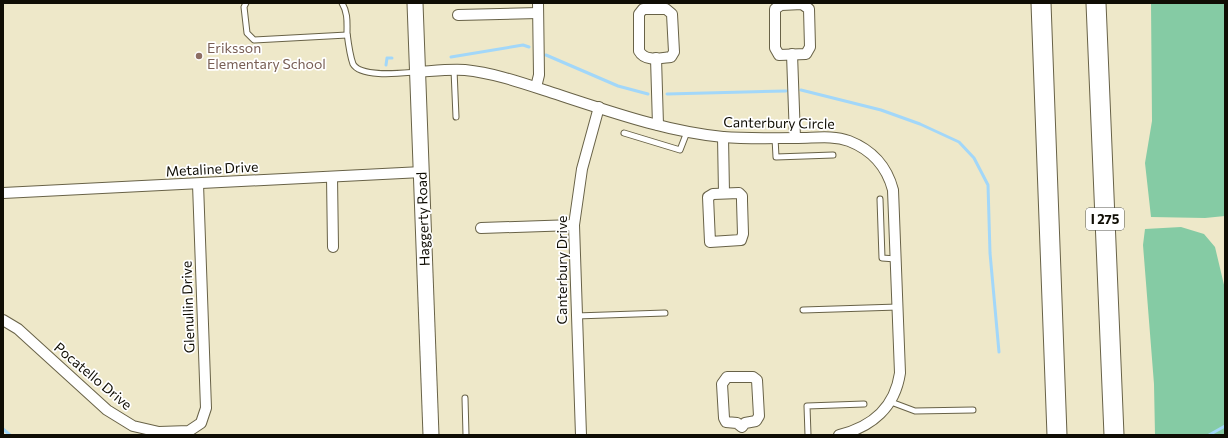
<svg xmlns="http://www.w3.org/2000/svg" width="1228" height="438" font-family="Commissioner,sans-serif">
<rect width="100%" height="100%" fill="#eee8c9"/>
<g fill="#85cba4">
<polygon points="1151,3 1225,3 1225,216 1205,218 1151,217 1145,163 1152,121"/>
<polygon points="1181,227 1204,234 1215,247 1225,289 1225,435 1155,435 1154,384 1143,245 1145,229"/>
</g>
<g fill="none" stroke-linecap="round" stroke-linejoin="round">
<g stroke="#a2d7f9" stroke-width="3">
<polyline points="546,55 618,86 648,94"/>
<polyline points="451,57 523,45 529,47"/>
<polyline points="386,65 387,58 392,58"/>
<polyline points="801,90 881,110 920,124 959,142 974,158 988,185 990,253 999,352"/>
<polyline points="667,94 786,91"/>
<polyline points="3,429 10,435"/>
<polyline points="1209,435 1225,426"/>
</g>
<g stroke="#686247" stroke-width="7">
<g id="lane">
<polyline points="246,3 244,7 247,33 254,40 347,35"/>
<path d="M 342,3 C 348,13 347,22 347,33 C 348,41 350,56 353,64 C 361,78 402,73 416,72"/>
<polyline points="454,70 456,117"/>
<polyline points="624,133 680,150 687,132"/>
<polyline points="775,138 776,157 833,155"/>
<polyline points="880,199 882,258 896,259"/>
<polyline points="803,310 898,307"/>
<polyline points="576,316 665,313"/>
<polyline points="465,398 466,435"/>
<polyline points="891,402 915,411 973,410"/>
<polyline points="808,435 807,406 864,404"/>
</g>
</g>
<g stroke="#686247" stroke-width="12">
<g id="street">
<polygon points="802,4 809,9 810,47 806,54 779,55 775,48 775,9 781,5"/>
<path d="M 643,9 L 666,9 L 672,14 L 674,52 L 671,57 C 660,58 645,62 639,51 L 639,14 Z"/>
<polyline points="458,15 538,13"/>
<polyline points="792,54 795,138"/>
<polyline points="656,58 658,125"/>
<path d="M 417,72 C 433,71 449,69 465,70 C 495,73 525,84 553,93 C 609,111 664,131 723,137 C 748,139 773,138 798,138 C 815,138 833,135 849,141 C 872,150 887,167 893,190 L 900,373 C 895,407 872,427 839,435"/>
<polyline points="536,87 539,75 538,3"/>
<polyline points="723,137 724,193"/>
<polyline points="332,177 333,247"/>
<polyline points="3,193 422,172"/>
<polygon points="739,193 742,196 742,201 743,234 741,240 710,242 708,197 713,194"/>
<polyline points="481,228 574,225"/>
<polyline points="3,320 18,329 107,410 133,426 159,432 189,431 201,423 206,408 198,184"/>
<polygon points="727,377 753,377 757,380 759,416 756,421 745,423 742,427 737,423 726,422 724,418 722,384"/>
<polyline points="581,435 574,225 582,169 599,107"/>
</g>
</g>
<g stroke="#686247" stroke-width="17">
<polyline id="secondary" points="415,3 431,435"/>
</g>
<g stroke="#686247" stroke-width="21">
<g id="highway">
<polyline points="1041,3 1057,435"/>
<polyline points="1096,3 1114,435"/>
</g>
</g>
<use href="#lane" stroke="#fff" stroke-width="5"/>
<use href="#street" stroke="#fff" stroke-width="10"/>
<use href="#secondary" stroke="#fff" stroke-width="15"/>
<use href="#highway" stroke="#fff" stroke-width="19"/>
</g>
<circle fill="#8d6e63" stroke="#fff" stroke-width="1.5" cx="199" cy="56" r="4"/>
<g text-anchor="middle" stroke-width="3.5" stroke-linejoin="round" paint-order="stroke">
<rect fill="#fff" stroke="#57564f" stroke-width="1" x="1086" y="208" width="38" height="22" rx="3"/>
<g font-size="13" font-weight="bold" fill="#0f0d04">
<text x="1105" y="224">I 275</text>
</g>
<g font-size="14" fill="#785e54" stroke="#fff" text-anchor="start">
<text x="207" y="53">Eriksson<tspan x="207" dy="16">Elementary School</tspan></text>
</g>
<g font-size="14" fill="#0f0d04" stroke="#fff">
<text transform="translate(779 123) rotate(1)" y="5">Canterbury Circle</text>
<text transform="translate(212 169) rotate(-3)" y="5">Metaline Drive</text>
<text transform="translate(423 219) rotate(-92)" y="5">Haggerty Road</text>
<text transform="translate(562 270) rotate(-90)" y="5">Canterbury Drive</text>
<text transform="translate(188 307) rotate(-92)" y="5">Glenullin Drive</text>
<text transform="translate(93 376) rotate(40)" y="5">Pocatello Drive</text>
</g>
</g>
<rect width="1228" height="438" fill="none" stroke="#0f0d04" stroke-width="8"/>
</svg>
